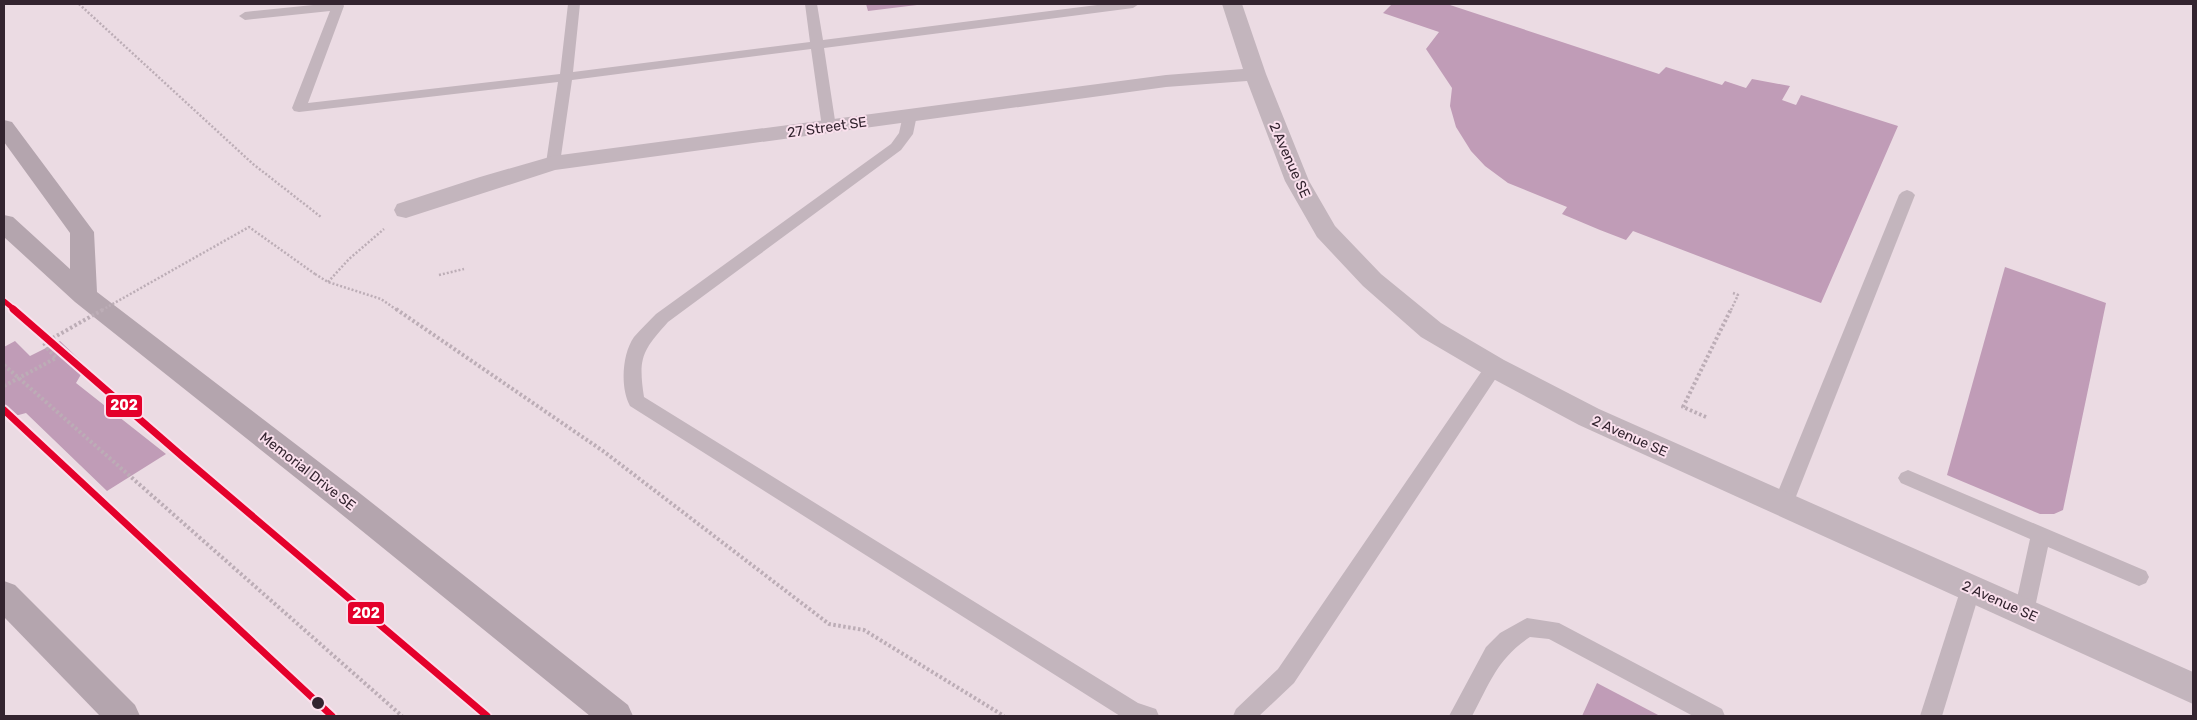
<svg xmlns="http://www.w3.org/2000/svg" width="2197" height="720" font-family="Rubik,sans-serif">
<rect width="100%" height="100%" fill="#ebdbe3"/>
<g fill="#c09cb7">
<polygon points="866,4 917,4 917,5 868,11"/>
<polygon points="1392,4 1447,4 1659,74 1666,67 1722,85 1725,81 1746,88 1752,79 1790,86 1782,100 1796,105 1801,95 1898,126 1821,303 1633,231 1626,240 1600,230 1562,214 1567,207 1508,183 1485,166 1471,151 1456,127 1450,106 1452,88 1426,49 1439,32 1383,13"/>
<polygon points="2005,267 2106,303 2063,510 2054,514 2040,514 1947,475"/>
<polygon points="15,341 30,356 60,341 86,366 76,383 166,454 107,491 26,413 4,419 4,347"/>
<polygon points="1597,683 1660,716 1582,716"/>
</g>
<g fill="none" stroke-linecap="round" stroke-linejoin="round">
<g stroke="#bcadb6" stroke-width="2.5" stroke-dasharray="2 2" stroke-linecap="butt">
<polyline points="79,4 253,164 321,217"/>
<polyline points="315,274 328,282 381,299 397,310"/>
<polyline points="439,275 464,269"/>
<polyline points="328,282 349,259 384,229"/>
<polyline points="1731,310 1738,295 1733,293"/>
</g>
<g stroke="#bcadb6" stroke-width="4" stroke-dasharray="2.5 2.5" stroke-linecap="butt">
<polyline points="396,309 603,451 829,624 864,630 1004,716"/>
<polyline points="44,343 47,348"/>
<polyline points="4,365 402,716"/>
<polyline points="1706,417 1683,407 1731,309"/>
</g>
<g fill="#c3b5bd" fill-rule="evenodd">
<polygon points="323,4 343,4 344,6 308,103 560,74 568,4 580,4 573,72 810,42 805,4 817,4 823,40 1105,4 1139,4 1133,8 824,48 836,127 829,131 822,127 811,49 572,80 560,163 558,166 548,166 546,163 558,82 299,112 294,111 292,108 330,11 245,20 239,16 245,12"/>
<path d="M 910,111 L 917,115 L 913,134 L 901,150 L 668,322 C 642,351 638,358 644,397 L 1138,703 L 1156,709 L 1159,716 L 1120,716 L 630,406 C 620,388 622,354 634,337 C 641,329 649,321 656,314 L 891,144 L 899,133 L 903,115 Z"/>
<polygon points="1907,190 1912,192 1915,195 1793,504 1790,510 1783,512 1776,510 1773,504 1899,195 1902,192"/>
<polygon points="1494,361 1500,362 1503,367 1500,372 1294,683 1259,716 1233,716 1236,709 1278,669 1488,362"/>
<polygon points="1908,470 2146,571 2149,577 2146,583 2139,586 2048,547 2034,612 2031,618 2024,621 2017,618 2014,612 2030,539 1901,483 1898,478 1901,473"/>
<polygon points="1971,579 1978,582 1981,588 1942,716 1920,716 1961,588 1964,582"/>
<path d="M 1527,618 L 1559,623 L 1722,709 L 1725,716 L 1693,716 L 1549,639 L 1530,637 C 1497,659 1490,683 1472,716 L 1449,716 L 1486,647 L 1500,633 Z"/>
</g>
<polygon fill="#c3b5bd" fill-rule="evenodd" points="1222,4 1242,4 1266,74 1309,181 1335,226 1381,274 1441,323 1504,360 1599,409 2193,672 2193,704 1579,425 1484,374 1421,337 1363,286 1317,237 1285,181 1247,81 1166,87 555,170 406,218 397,216 394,210 397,204 480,177 553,156 1166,75 1243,69"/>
<g fill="#b4a5ae" fill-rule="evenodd">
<polygon points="4,120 12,122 94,232 97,292 357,491 628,705 633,716 590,716 335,509 75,302 4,237 4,215 13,217 70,269 70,233 4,142"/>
<polygon points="4,581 15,585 135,705 140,716 100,716 4,617"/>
</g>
<polyline stroke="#bcadb6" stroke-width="2.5" stroke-dasharray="2 2" stroke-linecap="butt" points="102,310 249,227 315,274"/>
<g stroke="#bcadb6" stroke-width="4" stroke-dasharray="2.5 2.5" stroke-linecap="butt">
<polyline points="44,343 104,309"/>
<polyline points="4,386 56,358 47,348"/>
</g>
<g stroke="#fae0ed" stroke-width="8">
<polyline id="rail-1-far1" points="4,301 15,310"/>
</g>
<g stroke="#fae0ed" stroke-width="11">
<g id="rail-1">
<polyline points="13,309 183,457 487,716"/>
<polyline points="4,410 332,716"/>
</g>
</g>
<use href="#rail-1-far1" stroke="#e4002b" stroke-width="5"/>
<use href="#rail-1" stroke="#e4002b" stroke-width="7"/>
</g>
<circle fill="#33242f" stroke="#fae0ed" stroke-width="2" cx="318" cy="703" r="7"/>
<g text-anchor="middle" stroke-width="4" stroke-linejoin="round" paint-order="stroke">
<g font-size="14" fill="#33242f" stroke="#fae0ed">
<text transform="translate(827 127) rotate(-8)" y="5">27 Street SE</text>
<text transform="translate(1290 160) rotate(66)" y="5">2 Avenue SE</text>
<text transform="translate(1630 436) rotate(24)" y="5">2 Avenue SE</text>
<text transform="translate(308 471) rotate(38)" y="5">Memorial Drive SE</text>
<text transform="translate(2000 601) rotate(24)" y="5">2 Avenue SE</text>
</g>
</g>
<g stroke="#fae0ed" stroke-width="2">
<rect x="105" y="394" width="38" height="24" rx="5" fill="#e4002b"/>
<rect x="347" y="601" width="38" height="24" rx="5" fill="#e4002b"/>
</g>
<g font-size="14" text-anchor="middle" font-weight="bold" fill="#fff">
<text x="124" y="410">202</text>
<text x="366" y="618">202</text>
</g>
<rect width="2197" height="720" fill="none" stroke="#33242f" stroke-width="10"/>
</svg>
